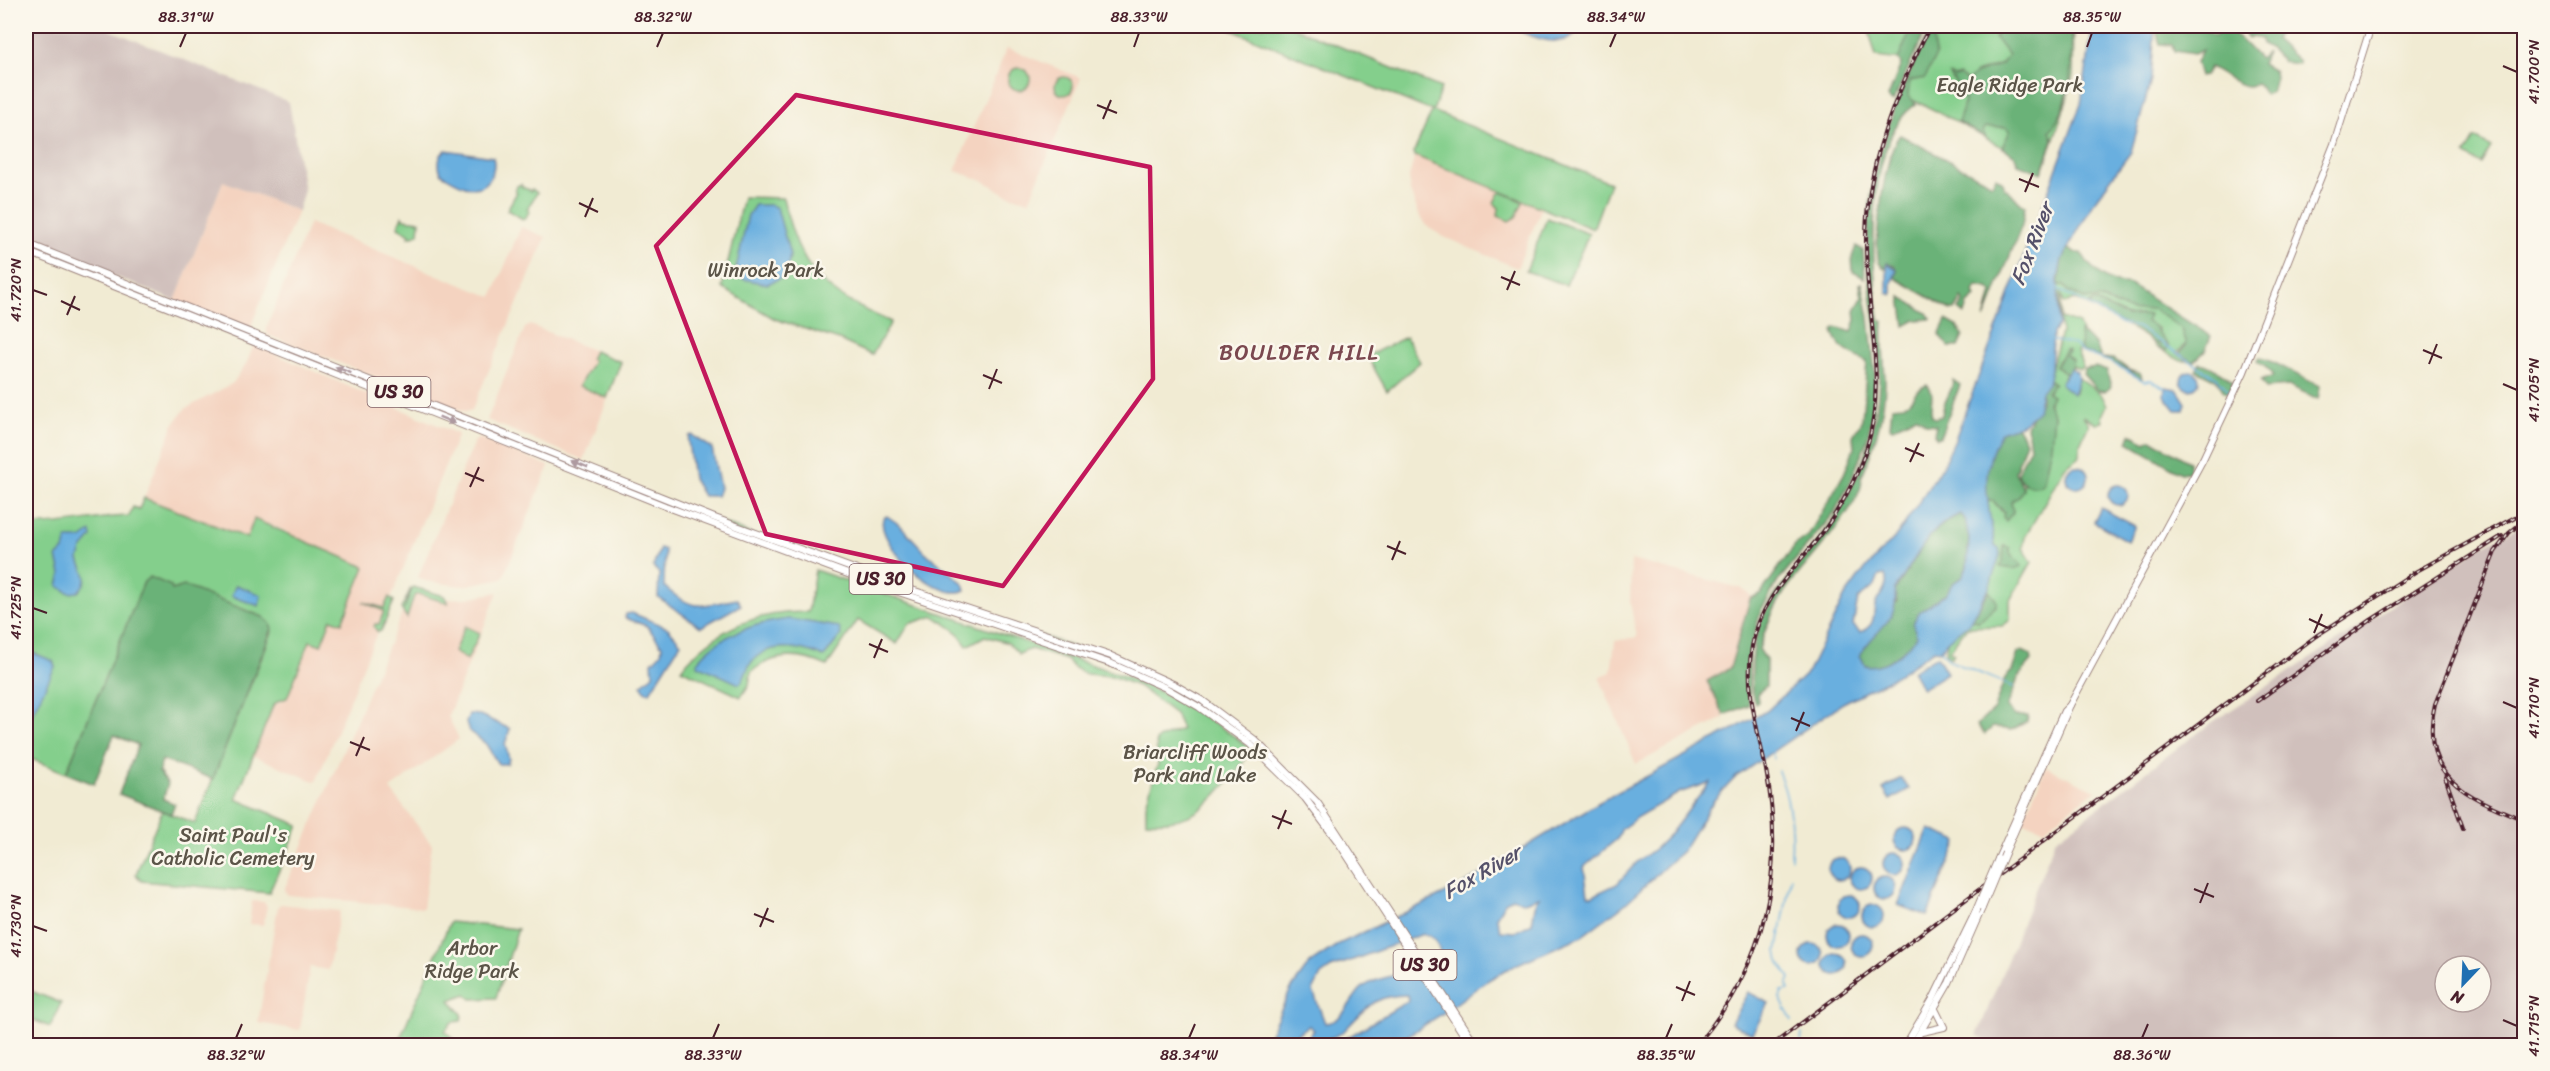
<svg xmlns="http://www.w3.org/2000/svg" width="2550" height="1071" font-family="Sriracha,sans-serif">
<rect width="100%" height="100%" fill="#fbf7ec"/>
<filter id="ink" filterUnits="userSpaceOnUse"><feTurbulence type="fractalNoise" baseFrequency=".0167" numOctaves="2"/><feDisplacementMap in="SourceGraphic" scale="12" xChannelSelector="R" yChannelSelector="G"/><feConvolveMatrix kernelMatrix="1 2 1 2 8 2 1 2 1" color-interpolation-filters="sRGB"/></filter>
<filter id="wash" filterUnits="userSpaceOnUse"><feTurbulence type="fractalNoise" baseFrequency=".008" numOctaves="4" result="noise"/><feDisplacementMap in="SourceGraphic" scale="24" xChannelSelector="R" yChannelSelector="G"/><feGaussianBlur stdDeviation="1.35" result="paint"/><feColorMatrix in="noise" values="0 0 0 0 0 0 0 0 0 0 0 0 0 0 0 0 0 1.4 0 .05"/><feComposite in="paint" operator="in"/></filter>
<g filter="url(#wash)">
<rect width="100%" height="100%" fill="#f1ebd3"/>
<g fill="#f4d3c0">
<polygon points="1007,48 1081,78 1029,201 1006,194 982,180 955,171"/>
<polygon points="1415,156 1542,207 1517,268 1444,237 1429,228 1420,217 1410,192 1409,176"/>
<polygon points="223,181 298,211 249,331 175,301"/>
<polygon points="309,223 492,297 521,227 546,237 472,410 466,412 268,335 266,329"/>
<polygon points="530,325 622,362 584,460 487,420 525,328"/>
<polygon points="254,345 458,434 316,782 252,755 273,706 287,698 310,640 331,619 341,623 288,536 289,532 255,519 247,538 144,498 174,424 185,409 233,383 247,362"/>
<polygon points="479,438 549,466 503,578 462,586 425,581 418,577 474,442"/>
<polygon points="1631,560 1740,588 1755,599 1731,672 1709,681 1724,718 1636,764 1599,677 1611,672 1615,641 1637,637 1630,602"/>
<polygon points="412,590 446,599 467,598 498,592 448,716 459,739 390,789 432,845 423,908 288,895 284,890"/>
<polygon points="2046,767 2096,790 2044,829 2022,821"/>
<polygon points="252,901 264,902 267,906 263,925 249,924"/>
<polygon points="281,904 340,911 328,970 310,967 300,1030 258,1023 278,906"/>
</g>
<g fill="#d0c0bc" fill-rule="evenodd">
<polygon points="26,26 100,26 289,102 304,190 298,211 223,181 175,301 26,240"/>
<path d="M 2524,524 L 2524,1045 L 2001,1046 L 1977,1036 L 2055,840 L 2211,723 L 2494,539 ZM 2445,966 L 2481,966 L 2481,1002 L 2445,1002 Z"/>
</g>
<g fill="#84cf8c" stroke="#67775c" stroke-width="1.5">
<polygon points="1222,26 1290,26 1441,88 1433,111 1610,183 1593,229 1415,156 1414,152 1432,111"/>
<polygon points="1862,26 1926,26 1910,61 1876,57 1868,27 1864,29"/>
<path d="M 1934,26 L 2074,26 L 2073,75 L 2067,100 L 2044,168 C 1994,147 1950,113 1899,95 Z"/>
<circle cx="1019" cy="79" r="11"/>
<circle cx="1064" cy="86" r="9"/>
<polygon points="2475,138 2491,147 2481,164 2465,155"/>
<polygon points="521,184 522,187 531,191 532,189 537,193 527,209 530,210 526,217 523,219 507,210 517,192 515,191 517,186"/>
<polygon points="1502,192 1523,202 1516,217 1509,221 1498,216 1499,208 1494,203 1498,194"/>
<path d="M 743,197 L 783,198 C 801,273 821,291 891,322 L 872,355 L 839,340 L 775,319 L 722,288 Z"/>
<polygon points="402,216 404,219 420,221 419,234 409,237 410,234 398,227"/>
<polygon points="1547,218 1589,234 1566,285 1526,271"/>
<polygon points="2058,285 2065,285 2068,291 2084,299 2100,299 2131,311 2153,309 2181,327 2187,344 2176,353 2188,361 2181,361 2156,347 2154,344 2159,343 2161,345 2158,348 2168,345 2163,341 2157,328 2148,325 2140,315 2126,316 2094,301 2089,304 2091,307 2073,299 2064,304 2061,293 2061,318 2079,324 2082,332 2080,350 2077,352 2083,367 2080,369 2072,366 2072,360 2066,355 2068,352 2058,360 2055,367 2067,373 2063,376 2075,392 2078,378 2101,394 2107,405 2102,416 2103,421 2097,424 2083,416 2089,424 2080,444 2080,456 2065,467 2025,537 2023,548 2032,562 2010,600 2010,620 2002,626 1967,627 1949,651 1954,653 1951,658 1946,653 1947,641 1971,620 1979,621 1996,606 1987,592 2000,555 1995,546 1986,501 1993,501 2005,515 2013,512 2011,502 2023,489 2023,483 2032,486 2043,484 2044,482 2054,415 2049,406 2050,396 2047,393 2052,381 2048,379 2061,333"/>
<polygon points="1406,337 1420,362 1387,391 1367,356"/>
<polygon points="594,351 621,362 607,398 579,386 593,361 590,359"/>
<polygon points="521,446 557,458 782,546 1126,665 1169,685 1213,711 1121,665 900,590 733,530"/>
<path d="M 144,498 L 247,538 L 254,519 L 365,567 L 342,623 L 331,619 L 321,645 L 310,641 L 287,698 L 278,701 L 273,706 L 236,799 L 299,825 L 269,893 L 141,881 L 136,874 L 162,811 L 195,823 L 272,632 L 174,591 L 144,582 L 66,773 L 26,757 L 26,525 C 61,527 94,517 129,516 L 133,507 L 139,509 Z"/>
<path d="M 815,570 L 1133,679 C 1175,698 1211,718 1247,746 L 1249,752 C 1245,762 1237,771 1230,779 C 1205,810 1188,825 1146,821 L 1146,804 L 1158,764 L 1156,740 L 1182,729 L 1175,714 L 1138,686 L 1111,676 L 1086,674 L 1074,668 L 1067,660 L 1031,649 L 1019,654 L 1008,643 L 985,636 L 967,646 L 956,631 L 934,616 L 909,624 L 897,644 L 858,620 L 827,666 C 801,654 774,653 751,672 L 749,685 L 741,697 L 681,669 C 715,629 756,611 808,612 Z"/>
<polygon points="413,587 444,596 448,603 418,594 414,596 407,618 401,609 411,588 404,610"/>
<polygon points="389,597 394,601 381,631 378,632 374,627 375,624 379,624 384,611 363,602 384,608"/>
<polygon points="465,626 480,633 467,660 454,652"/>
<polygon points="450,922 518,929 496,998 472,999 466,994 450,1000 462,1014 461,1021 452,1022 445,1031 459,1045 397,1045"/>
<polygon points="26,989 61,1003 50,1027 26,1017"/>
</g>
<g fill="#6bb278" stroke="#5a6852" stroke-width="1.5">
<polygon points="1912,26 1928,26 1893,101 1890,100 1888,97 1901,64 1898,60"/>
<path d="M 1933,26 L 1939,26 C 1932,34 1933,47 1936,55 L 1925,78 L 1910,81 L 1908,95 L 1916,104 C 1867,136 1870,261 1879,318 L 1883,321 C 1881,343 1885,362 1885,384 C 1884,417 1874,448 1861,478 C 1869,499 1796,573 1783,594 C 1772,611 1765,629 1759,649 L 1766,660 L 1766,686 L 1757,694 L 1758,702 L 1755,704 C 1750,693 1752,680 1752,668 C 1753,602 1795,576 1828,528 C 1860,480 1881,426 1879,367 C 1877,319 1864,271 1868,222 C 1874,151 1900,88 1933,26 Z"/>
<path d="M 2000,26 L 2014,29 L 2021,26 L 2072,26 C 2071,62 2074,102 2050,131 L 2053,139 L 2042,173 L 2018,164 L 2015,156 L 2002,147 L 2010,131 L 2005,127 L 1986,127 L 1983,131 L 1986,138 L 1958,122 C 1969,95 1964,98 1950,75 L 1955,77 L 1959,75 L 1968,81 L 1976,73 L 2002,64 L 2008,55 L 1995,38 Z"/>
<path d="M 2161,26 L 2200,26 L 2215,36 L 2219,29 L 2223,28 C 2244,38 2245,46 2260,59 L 2267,52 L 2262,64 L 2274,71 C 2276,81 2275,92 2265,95 L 2257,84 C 2254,84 2251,86 2248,86 C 2239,87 2218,71 2210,67 L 2205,75 L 2200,76 L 2196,62 L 2202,50 L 2194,54 L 2174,51 L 2172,45 L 2160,44 L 2156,30 Z"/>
<polygon points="2238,26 2283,26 2275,39 2299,61 2299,64 2283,62 2271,49 2262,44 2261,39 2254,36 2248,38"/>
<path d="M 1900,135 L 1992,184 L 1996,177 L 2003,182 L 2004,188 C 2014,192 2016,202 2025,206 L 2022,225 L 1985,319 L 1992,292 L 1988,288 L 1977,286 L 1974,292 L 1976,297 L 1968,304 L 1965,314 L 1959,309 L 1964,301 L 1962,298 L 1955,310 L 1951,310 L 1895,278 L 1897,269 L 1894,265 L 1887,263 L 1885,269 L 1879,263 C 1873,243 1885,150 1900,135 Z"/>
<polygon points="1856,246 1863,250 1865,278 1853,272 1852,257"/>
<path d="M 2069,248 L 2074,253 L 2082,253 C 2089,268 2110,286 2128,284 L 2211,336 L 2205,351 L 2194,362 L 2179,354 L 2187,344 L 2182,329 L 2153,309 L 2131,311 L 2100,299 L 2084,299 L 2068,291 L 2065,285 L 2058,285 L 2062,259 Z"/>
<path d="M 1862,283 L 1869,317 L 1875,373 L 1873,413 L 1867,440 L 1851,481 L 1834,513 L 1779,580 L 1761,610 L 1749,653 L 1749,705 L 1724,715 L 1707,681 L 1730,668 L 1750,599 L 1761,593 L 1795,545 L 1808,536 L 1844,474 L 1854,448 L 1853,436 L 1862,419 L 1867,362 C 1852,354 1836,349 1833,330 L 1836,327 L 1852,332 L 1856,320 L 1855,310 L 1862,298 L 1860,284 Z"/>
<polygon points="1901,297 1927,313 1931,319 1916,320 1905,326"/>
<path d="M 2094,301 L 2126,316 L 2149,315 L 2146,322 L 2154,326 L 2169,347 L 2166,350 L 2160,350 L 2159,343 L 2154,344 C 2148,335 2104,315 2091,307 L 2090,304 Z"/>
<polygon points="1946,320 1957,326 1963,336 1958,347 1949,347 1939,335"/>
<polygon points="2080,332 2096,345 2101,358 2114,359 2129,370 2141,374 2142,379 2112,362 2081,351"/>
<polygon points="2065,350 2068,351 2066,355 2072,360 2072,368 2067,373 2055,367"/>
<path d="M 2258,358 C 2270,357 2305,381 2320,386 L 2318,399 L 2290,386 L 2266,388 L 2261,381 L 2273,376 L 2269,370 L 2257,361 Z"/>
<path d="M 2200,363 C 2208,364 2228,376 2233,383 L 2229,393 L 2224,392 L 2218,381 L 2196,370 Z"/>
<polygon points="2095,367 2107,371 2111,387 2106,391 2097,390 2083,374 2085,369"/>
<path d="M 1953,380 L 1960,385 L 1940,437 L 1937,438 L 1934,434 L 1936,425 L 1927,424 L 1916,416 L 1893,428 L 1890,427 L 1892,406 C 1897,405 1904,406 1908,403 C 1916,396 1913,390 1927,385 C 1937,395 1928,404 1932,416 L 1935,418 L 1942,416 C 1943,398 1953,393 1953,380 Z"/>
<path d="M 2048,380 L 2054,383 L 2047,393 L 2052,396 L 2048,403 L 2054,415 L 2051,447 L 2043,484 C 2033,489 2019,484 2017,473 L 2030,447 L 2027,426 L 2041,401 L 2041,391 Z"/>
<path d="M 2017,426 L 2026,441 L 2015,472 L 2023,489 L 2019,497 L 2011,501 L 2013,512 L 2006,521 L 2003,517 L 2004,512 L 1993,501 L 1986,501 C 1983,478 1990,453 2001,432 Z"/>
<polygon points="2130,434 2146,442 2151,439 2189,462 2189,472 2181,473 2127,442"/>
<path d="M 1961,514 L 1965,519 L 1969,539 L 1967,567 L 1962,577 L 1952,584 L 1947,593 L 1918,613 L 1913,624 L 1917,636 C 1907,650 1884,670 1865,665 L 1860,655 L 1897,601 L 1894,591 C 1916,562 1925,528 1961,514 Z"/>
<polygon points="2004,546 2010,548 2010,553 2022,566 2013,569 2000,567 2003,561"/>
<polygon points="150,577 171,586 172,590 184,586 263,617 270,623 272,629 213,779 162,760 159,772 168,784 163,799 175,804 171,814 119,794 138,745 114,735 94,784 66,773 144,582"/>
<polygon points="1989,591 1996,600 1996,606 1979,621 1971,620"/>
<polygon points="2022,651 2031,655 2032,661 2019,676 2007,707 2015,716 2028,716 2027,722 2011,730 1993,727 1985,734 1977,725 1994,709 2005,678 2012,671 2018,653"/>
</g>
<g fill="#69afdf" stroke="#5a6785" stroke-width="1.5" fill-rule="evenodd">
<path d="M 1507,26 L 1581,26 C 1564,55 1530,35 1507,26 Z"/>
<path d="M 2093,26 L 2155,26 L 2151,80 L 2131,152 L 2096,199 L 2062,259 L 2058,280 L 2059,325 L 2053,333 L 2051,369 L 2048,384 L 2041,391 L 2037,412 L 2023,424 L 2001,432 C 1978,473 1988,503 1995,546 L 1999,549 L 2000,555 L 1989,588 L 1969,623 L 1947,641 L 1940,651 L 1934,650 L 1894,677 L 1843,703 L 1736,777 L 1714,800 L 1683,850 L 1625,904 L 1582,936 L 1513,966 L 1485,982 L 1442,1014 L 1393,1045 L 1335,1045 L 1408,1001 L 1407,995 C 1373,995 1367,1008 1345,1030 C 1338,1037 1328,1036 1322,1045 L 1307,1045 L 1308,1037 L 1314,1030 L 1309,1026 L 1299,1032 L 1289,1045 L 1264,1046 L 1291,989 L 1310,963 L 1339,944 L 1463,885 L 1596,804 L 1767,711 L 1808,672 L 1845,596 L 1861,574 L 1898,534 L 1942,467 L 1955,439 L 2081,104 ZM 1961,514 L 1965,519 L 1969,539 L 1967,567 L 1962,577 L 1952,584 L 1947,593 L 1918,613 L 1913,624 L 1917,636 C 1907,650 1884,670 1865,665 L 1860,655 C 1872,631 1902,621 1894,590 C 1916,562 1925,527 1961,514 ZM 1885,575 C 1890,589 1878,594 1875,606 C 1873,618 1875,626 1860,632 L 1853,625 L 1858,599 L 1875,586 L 1879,576 ZM 1710,782 L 1671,833 L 1656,848 L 1637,862 L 1617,884 L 1592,896 L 1588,895 L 1584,867 L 1618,838 L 1621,830 L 1637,817 L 1679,793 ZM 1539,897 L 1536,901 L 1532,923 L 1515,932 L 1501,931 L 1496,917 L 1505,902 L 1512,898 L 1524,902 ZM 1423,934 C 1438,937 1437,945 1442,958 L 1437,967 C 1419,972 1373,976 1361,989 C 1350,1000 1343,1023 1325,1023 L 1313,991 L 1321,975 L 1331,968 Z"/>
<path d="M 446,150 L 493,157 C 495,164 494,170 491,176 C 481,199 457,183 442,174 C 437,166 438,155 446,150 Z"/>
<polygon points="755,205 771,205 777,208 790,255 786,276 767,284 743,279 736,269 748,215"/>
<polygon points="1887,263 1897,269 1892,283 1892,295 1887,293"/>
<polygon points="2070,368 2077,372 2078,380 2073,394 2060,383"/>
<circle cx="2190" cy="380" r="9"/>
<polygon points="2165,387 2177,389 2186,403 2184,410 2176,410 2164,395"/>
<polygon points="692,435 712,448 720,488 717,496 703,496 693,479 688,441 689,436"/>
<circle cx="2077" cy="477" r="11"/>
<circle cx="2118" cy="495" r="10"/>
<polygon points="2101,508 2135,526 2127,541 2094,522"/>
<path d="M 887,516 L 900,525 L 926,553 L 963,583 L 965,590 C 940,604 875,544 883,518 Z"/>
<path d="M 91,532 L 92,537 L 82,549 L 79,559 C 83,575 93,575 78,592 L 69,593 L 58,586 L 61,574 L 57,557 L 64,550 L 67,539 L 81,539 Z"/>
<path d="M 660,548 L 665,550 L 664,586 C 692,612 701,606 737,599 L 741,605 L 701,627 L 658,597 L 659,573 L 653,567 Z"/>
<polygon points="236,585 261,595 259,606 231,596"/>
<polygon points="632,613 668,628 681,643 650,692 646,692 641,685 653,675 652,662 661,653 662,646 647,626 625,618 626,614"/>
<path d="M 789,619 L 839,627 L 841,635 L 824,657 C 802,647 767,640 750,664 C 745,671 746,679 739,684 L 698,665 L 698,661 C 720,634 755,623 789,619 Z"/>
<polygon points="26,650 53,661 55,667 26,726"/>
<polygon points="1937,656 1947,673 1922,689 1912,671"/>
<polygon points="469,714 480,715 510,729 505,744 509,759 507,764 498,764 486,744 470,732 466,723"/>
<polygon points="1901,778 1909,789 1890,800 1883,789"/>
<circle cx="1905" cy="839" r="11"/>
<polygon points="1929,829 1958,841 1927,916 1898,905"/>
<circle cx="1894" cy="864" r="11"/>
<circle cx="1839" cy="869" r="11"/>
<circle cx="1861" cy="878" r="11"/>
<circle cx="1885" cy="888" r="11"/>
<circle cx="1849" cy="906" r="11"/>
<circle cx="1873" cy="916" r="11"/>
<circle cx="1838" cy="935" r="11"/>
<circle cx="1862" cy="945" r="11"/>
<circle cx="1812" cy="955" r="11"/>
<circle cx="1836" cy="964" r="11"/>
<polygon points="1748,992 1769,1003 1752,1034 1731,1023"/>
</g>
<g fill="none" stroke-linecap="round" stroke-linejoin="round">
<g stroke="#69afdf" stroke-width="1.5">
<polyline points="2058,289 2124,325 2137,327 2218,379 2230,392"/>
<polyline points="2050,340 2076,345 2081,352 2110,362 2144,381 2151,380 2165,388"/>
<polyline points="1941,650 1950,661 2014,687"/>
<polyline points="1771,748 1774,759"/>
<path d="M 1778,771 C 1790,799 1793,828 1791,858"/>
<polyline points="1791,877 1777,951 1779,962 1790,978 1787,985 1789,990 1782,991 1780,998 1792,1021"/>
<polyline points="1797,1046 1801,1042 1802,1034"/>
</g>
</g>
</g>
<g filter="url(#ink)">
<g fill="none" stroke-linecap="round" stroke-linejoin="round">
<g stroke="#9e857f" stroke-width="8">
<g id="major">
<polyline points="26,243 712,517 909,589 1111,656 1175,685 1203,701 1255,740 1317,802 1477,1046"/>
<polyline points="26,251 665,506 872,583 1112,664 1166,688 1199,707 1250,744 1305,798 1339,843 1471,1046"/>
<polyline points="2005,853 2070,705"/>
<polyline points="1998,859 2064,711 2070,705 2203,459 2244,372 2334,144 2371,26"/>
<polyline points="1922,1032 1944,1027 1935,1009"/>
<polyline points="1905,1046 1934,997 1975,913"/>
<polyline points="1912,1046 1949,983 1982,908"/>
</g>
</g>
<use href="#major" stroke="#fff" stroke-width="6"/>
<g stroke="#4a1f2b" stroke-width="4">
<g id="rail">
<path d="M 2521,523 L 2509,533 L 2495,552 L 2435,704 C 2418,778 2468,797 2524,820"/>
<polyline points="2257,701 2371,620 2502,536"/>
<polyline points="2445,777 2463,828"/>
<path d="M 1696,1046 C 1765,965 1786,874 1766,770 C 1758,729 1744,689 1752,646 C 1761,598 1795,569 1823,532 C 1841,507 1856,479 1866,450 C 1888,381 1866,314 1866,244 C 1865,165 1896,94 1930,26"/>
<polyline points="1771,1046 2316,636 2415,572 2524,512"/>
</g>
</g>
<use href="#rail" stroke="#fbf7ec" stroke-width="1.5" stroke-dasharray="4.5" stroke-linecap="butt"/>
<g stroke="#9e857f" stroke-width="8" stroke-linecap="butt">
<g id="major-bridge">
<polyline points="1982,908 2005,853"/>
<polyline points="1975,913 1998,859"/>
</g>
</g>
<use href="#major-bridge" stroke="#fff" stroke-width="6"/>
</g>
<defs><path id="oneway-solid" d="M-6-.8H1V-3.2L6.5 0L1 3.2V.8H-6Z" transform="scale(1.5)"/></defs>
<g fill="#ae9aa0">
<use href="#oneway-solid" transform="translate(343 370) rotate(-159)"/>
<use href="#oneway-solid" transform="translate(447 420) rotate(22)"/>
<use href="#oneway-solid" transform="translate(580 464) rotate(-157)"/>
</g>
</g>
<path fill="none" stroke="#c2185b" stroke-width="4.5" stroke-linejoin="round" d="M 796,95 L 1150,167 L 1153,379 L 1003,586 L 766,534 L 656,246 Z"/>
<path fill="none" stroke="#4a1f2b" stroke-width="2" d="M 180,47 L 186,33M 657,47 L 663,33M 1134,47 L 1139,33M 1610,47 L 1616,33M 2087,47 L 2092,33M 2503,66 L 2517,72M 1097,105 L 1117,113M 1103,119 L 1111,100M 2019,179 L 2039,187M 2025,192 L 2033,173M 579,203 L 598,212M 585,217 L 593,198M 1501,277 L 1520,285M 33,290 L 47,295M 1507,290 L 1515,271M 61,301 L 80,310M 67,315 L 75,296M 2423,350 L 2442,358M 2429,364 L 2437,344M 983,375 L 1002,383M 2503,384 L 2517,390M 989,389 L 997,369M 1905,448 L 1924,456M 1910,462 L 1919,443M 465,473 L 484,481M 470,487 L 479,467M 1387,546 L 1406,554M 1392,560 L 1400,541M 33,608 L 47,613M 2309,619 L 2328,628M 2314,633 L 2322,614M 869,644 L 888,652M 874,658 L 882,639M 2503,702 L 2517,708M 1791,718 L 1810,726M 1796,731 L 1804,712M 350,742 L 370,750M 356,756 L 364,737M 1272,816 L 1292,824M 1278,829 L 1286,810M 2194,889 L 2214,897M 2200,903 L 2208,883M 754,914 L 774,922M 33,926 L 47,931M 760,927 L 768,908M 1676,987 L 1695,995M 1682,1001 L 1690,981M 2503,1020 L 2517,1026M 236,1038 L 242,1024M 713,1038 L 719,1024M 1189,1038 L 1195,1024M 1666,1038 L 1672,1024M 2142,1038 L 2148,1024"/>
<g text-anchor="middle" stroke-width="5" stroke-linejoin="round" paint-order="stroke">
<g fill="#fbf7ec" stroke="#7f6065" stroke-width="1.5">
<rect x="367.5" y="377" width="63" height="30" rx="4.5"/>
<rect x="849.5" y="564" width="63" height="30" rx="4.5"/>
<rect x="1393.5" y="950" width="63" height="30" rx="4.5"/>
</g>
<g font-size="18" font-weight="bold" fill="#4a1f2b">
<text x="399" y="398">US 30</text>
<text x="881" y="585">US 30</text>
<text x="1425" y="971">US 30</text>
</g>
<g font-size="20" fill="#5b5448" stroke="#fbf7ec">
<text x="2010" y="92">Eagle Ridge Park</text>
<text x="766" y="277">Winrock Park</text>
<text x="1195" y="759">Briarcliff Woods<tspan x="1195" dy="23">Park and Lake</tspan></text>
<text x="233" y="842">Saint Paul's<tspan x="233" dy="23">Catholic Cemetery</tspan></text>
<text x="472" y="955">Arbor<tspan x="472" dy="23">Ridge Park</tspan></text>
</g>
<g font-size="21" font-style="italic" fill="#55516a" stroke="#fbf7ec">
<text transform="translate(2032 244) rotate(-69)" y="7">Fox River</text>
<text transform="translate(1482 872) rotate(-30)" y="7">Fox River</text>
</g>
<g font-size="22" letter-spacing="1.5" fill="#7b484f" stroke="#fbf7ec">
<text x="1299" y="360">BOULDER HILL</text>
</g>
</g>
<rect width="2550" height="1071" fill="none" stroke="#fbf7ec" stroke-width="66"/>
<g transform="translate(2463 984) rotate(203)"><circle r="28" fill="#fbf7ec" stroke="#b4a19f" stroke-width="1.5"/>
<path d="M0-4.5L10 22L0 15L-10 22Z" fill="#1f6fb2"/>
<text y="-9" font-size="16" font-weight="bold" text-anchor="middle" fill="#4a1f2b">N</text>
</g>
<rect x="33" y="33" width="2484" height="1005" fill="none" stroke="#4a1f2b" stroke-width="2"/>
<g font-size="15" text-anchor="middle" fill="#4a1f2b">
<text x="186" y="22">88.31°W</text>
<text x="663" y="22">88.32°W</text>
<text x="1139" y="22">88.33°W</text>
<text x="1616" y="22">88.34°W</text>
<text x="2092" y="22">88.35°W</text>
<text transform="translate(2534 72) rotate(-90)" y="5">41.700°N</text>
<text transform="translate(16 290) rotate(-90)" y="5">41.720°N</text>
<text transform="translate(2534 390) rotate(-90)" y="5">41.705°N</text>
<text transform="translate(16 608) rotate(-90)" y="5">41.725°N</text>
<text transform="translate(2534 708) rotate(-90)" y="5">41.710°N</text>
<text transform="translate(16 926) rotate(-90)" y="5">41.730°N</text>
<text transform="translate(2534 1026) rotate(-90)" y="5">41.715°N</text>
<text x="236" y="1060">88.32°W</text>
<text x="713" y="1060">88.33°W</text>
<text x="1189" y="1060">88.34°W</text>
<text x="1666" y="1060">88.35°W</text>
<text x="2142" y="1060">88.36°W</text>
</g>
</svg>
